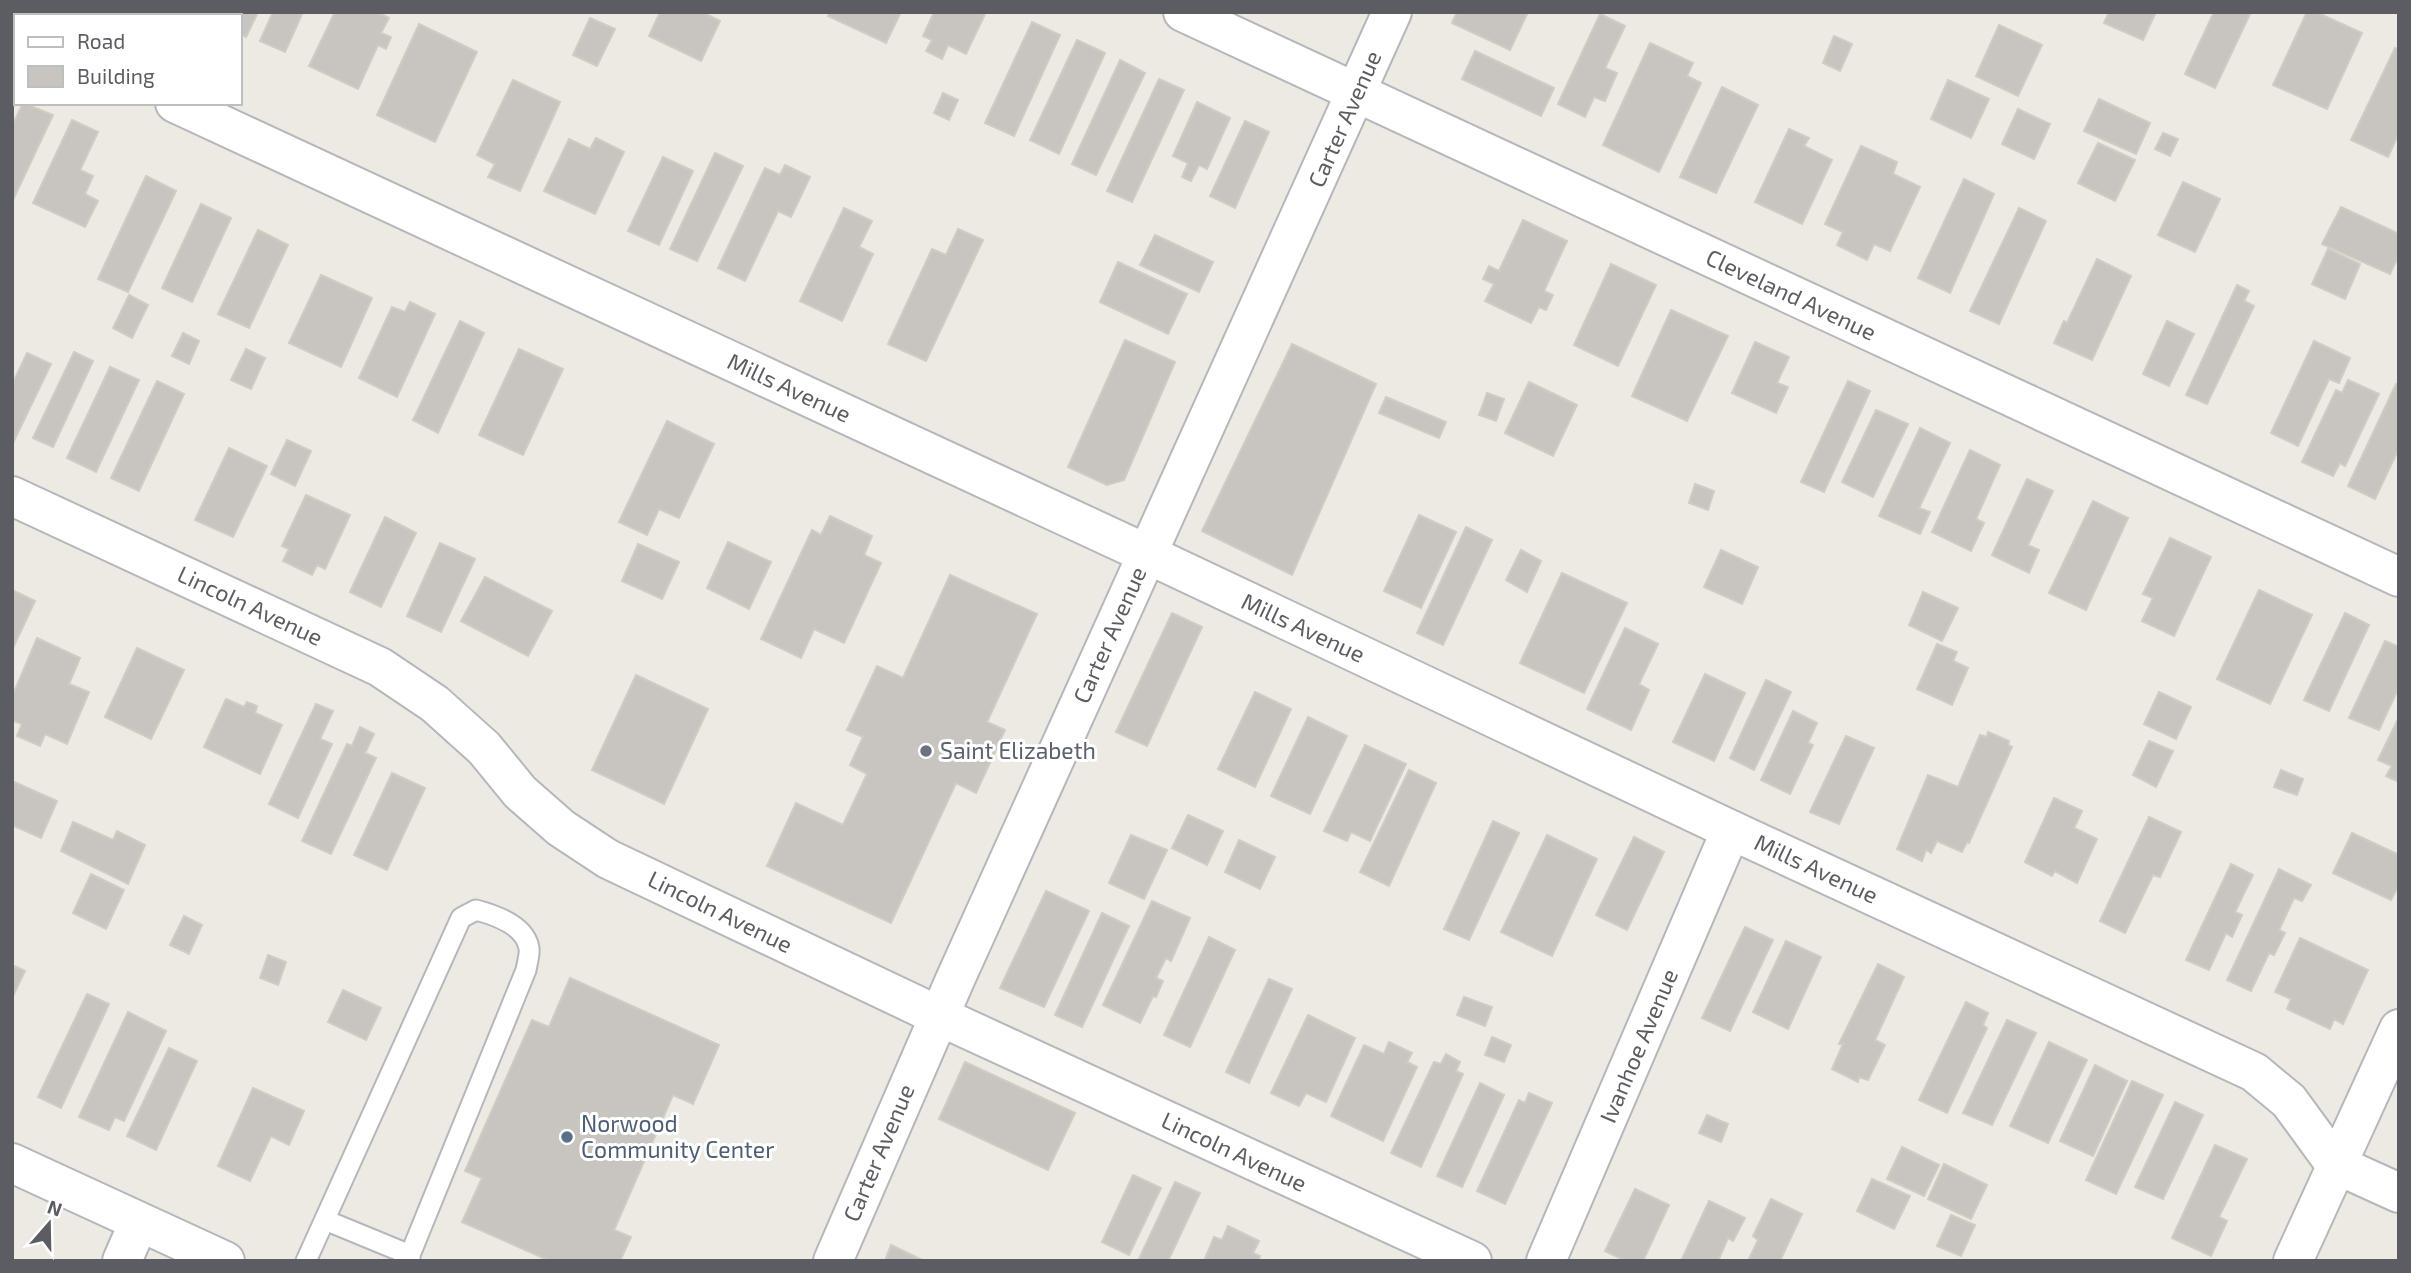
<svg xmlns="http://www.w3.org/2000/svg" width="2411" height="1273" font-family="'Exo 2',sans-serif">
<rect width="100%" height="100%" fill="#eceae2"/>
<g fill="#c8c4c0" stroke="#d0ccc1" stroke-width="2">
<polygon points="228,12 258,12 246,37 240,33 240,16 226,16"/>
<polygon points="273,12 303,12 285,52 260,41"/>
<polygon points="335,12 377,12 389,18 381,33 391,37 386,49 378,45 358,89 309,66"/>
<polygon points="660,12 702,12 720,21 701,61 649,36"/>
<polygon points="830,12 901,12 886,43 828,16"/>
<polygon points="934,12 986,12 966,54 948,45 942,59 926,51 932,40 923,36"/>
<polygon points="1457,12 1528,12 1510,50 1452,23"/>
<polygon points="2109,12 2156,12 2143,40 2104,23"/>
<polygon points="2214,12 2251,12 2215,88 2185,74"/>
<polygon points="2307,12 2316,12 2362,33 2327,109 2273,85"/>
<polygon points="1600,14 1625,26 1605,68 1617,73 1605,101 1594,97 1585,117 1558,104"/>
<polygon points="590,18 615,29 597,66 573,55"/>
<polygon points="1032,22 1060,35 1014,136 985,123"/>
<polygon points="419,24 477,52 435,142 377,115"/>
<polygon points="1999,25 2042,45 2018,96 1976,76"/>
<polygon points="1834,36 1852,44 1840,71 1823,63"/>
<polygon points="1077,40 1105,53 1059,154 1030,140"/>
<polygon points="1650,43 1693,63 1687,76 1701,83 1659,172 1603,145"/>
<polygon points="2395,48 2399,50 2399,133 2388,157 2351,140"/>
<polygon points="1475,51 1554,88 1541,116 1462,79"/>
<polygon points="1120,60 1145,73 1096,175 1072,164"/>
<polygon points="1159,79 1184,90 1132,202 1107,191"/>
<polygon points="513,80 560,102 520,191 488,177 495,164 477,155"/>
<polygon points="1948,80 1989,99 1971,138 1931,119"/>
<polygon points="1722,87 1758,105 1716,193 1680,177"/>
<polygon points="943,93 958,100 949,120 934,113"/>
<polygon points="2099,99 2150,123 2136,154 2084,131"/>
<polygon points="1197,102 1230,118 1207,169 1199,165 1191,181 1182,177 1188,163 1173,156"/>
<polygon points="23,103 53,115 12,202 12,126"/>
<polygon points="2018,109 2050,124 2034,159 2002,144"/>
<polygon points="72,120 98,132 80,170 93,176 85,194 98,201 85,227 33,203"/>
<polygon points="1245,121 1269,132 1235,208 1210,196"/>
<polygon points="1789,129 1809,138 1804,146 1832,160 1802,224 1755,202"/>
<polygon points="2163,133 2178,139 2170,156 2155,149"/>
<polygon points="596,138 624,152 595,214 544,191 569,139 590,149"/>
<polygon points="2098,143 2135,160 2115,201 2078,183"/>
<polygon points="1861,146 1897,162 1893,174 1920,187 1890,251 1874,244 1867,260 1837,245 1843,232 1825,224"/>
<polygon points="715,153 743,166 697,261 670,249"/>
<polygon points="663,157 693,171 659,245 628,231"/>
<polygon points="785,165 810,177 791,217 778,211 745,281 718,268 765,168 780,175"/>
<polygon points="146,176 176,191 128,292 98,279"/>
<polygon points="1964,179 1994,194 1950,293 1918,278"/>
<polygon points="2183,182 2220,199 2195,252 2158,235"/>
<polygon points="201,204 231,218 192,302 162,288"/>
<polygon points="2341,207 2399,234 2399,255 2390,274 2322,244"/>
<polygon points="844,208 872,221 859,247 873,254 842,321 800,301"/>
<polygon points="2019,208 2046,221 1999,324 1970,311"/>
<polygon points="1523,220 1567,241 1544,291 1553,295 1546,310 1539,307 1531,323 1485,301 1494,284 1483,279 1489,266 1499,271"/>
<polygon points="958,229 983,240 926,361 888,344 932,249 946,255"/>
<polygon points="258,230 288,245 249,328 218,314"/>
<polygon points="1155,235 1213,262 1199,292 1140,265"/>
<polygon points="2328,249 2360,264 2345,299 2312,284"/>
<polygon points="2097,259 2131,276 2092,360 2054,343 2064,321 2067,323"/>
<polygon points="1118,262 1187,294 1168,334 1100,302"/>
<polygon points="1611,264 1656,285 1618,366 1574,345"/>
<polygon points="321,275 372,298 341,367 289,343"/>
<polygon points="2237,285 2249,291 2244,301 2254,306 2207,404 2186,395"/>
<polygon points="129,295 148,305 132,338 113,328"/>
<polygon points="410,302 435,314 397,397 359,378 392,307 405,312"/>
<polygon points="1671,310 1728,336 1687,421 1632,396"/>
<polygon points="460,321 484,333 438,433 413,420"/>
<polygon points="2167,321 2194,334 2169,386 2143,374"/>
<polygon points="183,333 199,341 189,364 172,356"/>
<polygon points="1125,340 1175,362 1124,480 1107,485 1068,467"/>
<polygon points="2314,341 2350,358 2339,383 2329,379 2298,446 2271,433"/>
<polygon points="1755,342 1789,357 1777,383 1788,387 1776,413 1732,393"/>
<polygon points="1292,344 1376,384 1292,575 1202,531"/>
<polygon points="246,349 265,358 251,389 231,380"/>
<polygon points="519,349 563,369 523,455 479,435"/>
<polygon points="74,352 93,361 53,447 33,438"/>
<polygon points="27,353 51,364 12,445 12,385"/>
<polygon points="110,367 139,380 96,472 67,458"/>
<polygon points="2348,380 2379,394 2345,466 2340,463 2333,476 2302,462 2336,390 2342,393"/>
<polygon points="157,381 184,394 139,491 111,478"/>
<polygon points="1848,381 1870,391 1824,492 1801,482"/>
<polygon points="1529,382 1577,405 1553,456 1505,433"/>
<polygon points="2396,384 2399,386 2399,448 2375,499 2348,486"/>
<polygon points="1487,393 1504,399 1496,421 1479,415"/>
<polygon points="1386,397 1446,422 1439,438 1379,413"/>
<polygon points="1876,410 1908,424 1873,497 1842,482"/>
<polygon points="667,421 714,444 679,518 659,509 647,535 619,522"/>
<polygon points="1920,428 1950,443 1919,508 1930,512 1920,534 1879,516"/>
<polygon points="287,440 311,451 295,486 271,474"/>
<polygon points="229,448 267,466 233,537 195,520"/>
<polygon points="1970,450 2000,465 1976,519 1984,523 1971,551 1932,532"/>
<polygon points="2027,479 2053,491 2028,545 2039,550 2029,573 1992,555"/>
<polygon points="1695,484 1714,491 1708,510 1689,503"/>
<polygon points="306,495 350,515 325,569 317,565 312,575 283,561 289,549 282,546"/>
<polygon points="2093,501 2128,518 2086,610 2049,593"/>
<polygon points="1419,515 1456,532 1421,608 1384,591"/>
<polygon points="830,516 872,536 864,555 881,563 844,643 814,629 801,658 761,639 812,530 821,535"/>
<polygon points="385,517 416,533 381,607 350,592"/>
<polygon points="1466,527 1492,540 1443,645 1417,633"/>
<polygon points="2170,538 2211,557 2174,636 2142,621 2153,598 2143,594"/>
<polygon points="728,542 771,562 749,609 707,588"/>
<polygon points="440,543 475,559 441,632 407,616"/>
<polygon points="638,544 679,562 662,599 622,581"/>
<polygon points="1521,550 1541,561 1527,592 1506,580"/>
<polygon points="1721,550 1758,567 1742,604 1704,587"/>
<polygon points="1562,573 1627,603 1584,693 1520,663"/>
<polygon points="950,575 1037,614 987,722 1005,730 976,793 956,783 891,923 767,866 796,803 843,825 867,774 850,765 863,737 847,730 877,666 903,678"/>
<polygon points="485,577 552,611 528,656 461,621"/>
<polygon points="12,590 35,601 12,650"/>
<polygon points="2259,590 2312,615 2270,704 2217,679"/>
<polygon points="1923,592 1958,608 1942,641 1909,625"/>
<polygon points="1172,613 1202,627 1147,746 1116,732"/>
<polygon points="2345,613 2369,625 2329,711 2304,700"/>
<polygon points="1625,628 1658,644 1639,684 1649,690 1631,730 1587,709"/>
<polygon points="37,638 80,658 69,684 89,692 67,744 45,734 40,746 17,736 22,724 12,720 12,697"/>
<polygon points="2385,641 2399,647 2399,687 2379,730 2349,718"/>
<polygon points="1937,644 1957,652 1953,661 1968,668 1952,705 1917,689"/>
<polygon points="137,648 184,670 151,739 105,717"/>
<polygon points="1705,674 1745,693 1714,761 1673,742"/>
<polygon points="636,675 708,709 664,804 592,770"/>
<polygon points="1766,680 1791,692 1754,770 1730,758"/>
<polygon points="1255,692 1291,709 1255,787 1218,769"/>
<polygon points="2159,692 2191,707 2176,739 2144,724"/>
<polygon points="226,699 244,707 247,702 257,706 255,713 282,725 260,774 204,747"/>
<polygon points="316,704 333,711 320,739 332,744 298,818 269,804"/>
<polygon points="1793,711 1817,723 1808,743 1813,745 1790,794 1761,780"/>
<polygon points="1308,717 1347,736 1310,814 1271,796"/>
<polygon points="2399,717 2399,782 2386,776 2392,766 2378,760"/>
<polygon points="360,727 374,734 365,753 376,758 331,854 302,841 347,744 352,746"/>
<polygon points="1988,732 2009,741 2008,745 2012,747 1969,843 1967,842 1962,852 1937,841 1931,853 1926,850 1922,861 1897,849 1928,775 1958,787 1980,735 1987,737"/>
<polygon points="1846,736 1874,748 1839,824 1810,812"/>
<polygon points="2149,741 2173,751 2156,787 2133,775"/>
<polygon points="1365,745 1406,764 1370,841 1351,832 1347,841 1324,831"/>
<polygon points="1409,770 1436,783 1389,886 1360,872"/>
<polygon points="2281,770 2303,779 2297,795 2274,787"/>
<polygon points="392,773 425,788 387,870 354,855"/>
<polygon points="12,781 57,801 41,838 12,825"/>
<polygon points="2054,798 2082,811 2074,828 2097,839 2077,883 2055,871 2052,876 2025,862"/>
<polygon points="1188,815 1223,831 1207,865 1172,848"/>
<polygon points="2149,817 2181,832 2160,877 2153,875 2125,933 2100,921"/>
<polygon points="1493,821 1519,833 1469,940 1444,929"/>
<polygon points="73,822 113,840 117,831 145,845 128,884 61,851"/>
<polygon points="2352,833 2399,855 2399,885 2391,900 2333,873"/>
<polygon points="1131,835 1167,850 1144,899 1109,883"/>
<polygon points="1547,835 1597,859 1552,956 1501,932"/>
<polygon points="1634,837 1664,852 1627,930 1596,915"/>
<polygon points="1239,840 1275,857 1260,889 1225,872"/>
<polygon points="2231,864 2253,875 2235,912 2242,915 2232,937 2226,933 2209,970 2186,960"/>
<polygon points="2279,869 2311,885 2302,901 2294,898 2279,930 2285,933 2274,955 2269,953 2251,991 2227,980"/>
<polygon points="91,874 124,890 106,929 73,913"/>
<polygon points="1046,891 1089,911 1044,1007 1000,988"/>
<polygon points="1152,901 1190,918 1171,961 1166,958 1156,978 1163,981 1156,997 1153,996 1140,1023 1103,1005"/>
<polygon points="1102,913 1129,926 1082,1027 1055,1015"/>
<polygon points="184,916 202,925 189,954 170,945"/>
<polygon points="1745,927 1773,940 1730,1031 1702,1018"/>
<polygon points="1209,937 1235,950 1190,1047 1164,1035"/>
<polygon points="2300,938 2368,970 2343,1024 2334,1019 2330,1029 2287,1009 2291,999 2275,992"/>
<polygon points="1786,941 1821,957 1788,1029 1753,1012"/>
<polygon points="268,955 286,962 278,985 260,978"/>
<polygon points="1878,964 1904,977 1875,1040 1885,1045 1868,1080 1859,1077 1858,1082 1832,1069 1843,1044 1839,1044"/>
<polygon points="12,965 25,971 12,998"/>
<polygon points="570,978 719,1045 693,1104 673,1095 614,1230 631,1237 620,1261 550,1261 462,1222 482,1178 465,1171 532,1020 549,1027"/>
<polygon points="1269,979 1292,989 1249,1083 1226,1072"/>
<polygon points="343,990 381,1008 366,1040 328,1022"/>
<polygon points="87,994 109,1004 61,1108 38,1097"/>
<polygon points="1464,997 1492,1007 1485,1026 1457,1015"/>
<polygon points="1966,1002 1988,1013 1983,1025 1987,1028 1947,1113 1919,1100"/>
<polygon points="128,1012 166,1031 124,1121 115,1117 109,1130 79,1117"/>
<polygon points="1308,1015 1355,1038 1326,1102 1306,1093 1299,1106 1271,1093"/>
<polygon points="2007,1020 2036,1033 1992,1125 1963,1113"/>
<polygon points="1492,1037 1511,1045 1504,1062 1485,1055"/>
<polygon points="1389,1042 1412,1053 1407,1062 1417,1067 1383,1141 1331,1116 1364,1045 1384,1054"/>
<polygon points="2049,1042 2087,1060 2048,1143 2010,1126"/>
<polygon points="169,1048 197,1061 156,1150 127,1136"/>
<polygon points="1446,1054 1460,1062 1456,1071 1463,1074 1421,1167 1391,1153 1434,1062 1441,1064"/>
<polygon points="965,1062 1075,1113 1048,1170 939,1119"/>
<polygon points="2095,1065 2127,1081 2093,1156 2060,1141"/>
<polygon points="2132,1081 2163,1095 2116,1194 2086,1180"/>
<polygon points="1480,1083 1504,1095 1462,1187 1437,1176"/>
<polygon points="253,1088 304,1111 289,1145 271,1136 250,1181 218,1166"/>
<polygon points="1529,1093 1552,1103 1505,1204 1477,1191 1519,1100 1525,1103"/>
<polygon points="2175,1102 2203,1115 2163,1199 2135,1187"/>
<polygon points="1707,1115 1728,1124 1721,1142 1699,1133"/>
<polygon points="2215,1145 2247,1159 2219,1217 2227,1221 2211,1256 2172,1238"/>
<polygon points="1902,1147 1939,1165 1924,1196 1887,1179"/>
<polygon points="1944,1164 1987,1185 1971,1219 1928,1199"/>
<polygon points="1133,1175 1161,1188 1129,1255 1102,1242"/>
<polygon points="1872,1179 1910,1196 1894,1229 1857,1211"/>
<polygon points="1175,1182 1200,1193 1168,1261 1138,1261"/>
<polygon points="1635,1189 1669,1205 1643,1261 1626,1261 1605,1251"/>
<polygon points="1771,1199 1802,1214 1780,1261 1748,1261 1758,1240 1753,1236"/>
<polygon points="1709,1201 1745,1218 1733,1241 1728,1238 1718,1261 1681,1261"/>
<polygon points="1951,1215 1975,1225 1961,1256 1937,1246"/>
<polygon points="1228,1226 1259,1241 1253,1253 1260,1256 1258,1261 1204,1261 1214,1237 1222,1240"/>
<polygon points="891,1245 924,1261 885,1261"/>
</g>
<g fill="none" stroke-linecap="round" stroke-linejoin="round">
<g stroke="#b5b7bc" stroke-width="23">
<g id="lane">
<polyline points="325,1220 410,1255"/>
<path d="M 306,1261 L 461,918 L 476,910 C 495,915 525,925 529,948 C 530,954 527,964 526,970 L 410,1255 L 410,1261"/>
</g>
</g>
<g stroke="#b5b7bc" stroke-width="42">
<g id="street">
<polyline points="1183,12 2399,577"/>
<polyline points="12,28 16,29"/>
<polyline points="175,103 1147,554 1731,830 2254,1072 2289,1101 2335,1164 2399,1193"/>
<polyline points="12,496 380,667 435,704 484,748 520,792 561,828 608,859 939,1016 1472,1261"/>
<polyline points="12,1163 225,1261"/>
<polyline points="122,1261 139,1222"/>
<polyline points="833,1261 954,982 1392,12"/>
<polyline points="1546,1261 1731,830"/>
<polyline points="2293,1261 2399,1029"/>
</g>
</g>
<use href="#lane" stroke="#fff" stroke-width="19"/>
<use href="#street" stroke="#fff" stroke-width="38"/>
</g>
<circle fill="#6b7280" stroke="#fff" stroke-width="2.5" cx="926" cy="751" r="7"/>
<circle fill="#5c6f8a" stroke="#fff" stroke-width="2.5" cx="567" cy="1137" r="7"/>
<g text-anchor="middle" stroke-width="6" stroke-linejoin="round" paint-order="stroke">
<g font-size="23" fill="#5b5d62" stroke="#fff">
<text transform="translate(1345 119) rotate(-66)" y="8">Carter Avenue</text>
<text transform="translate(1791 295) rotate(25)" y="8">Cleveland Avenue</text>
<text transform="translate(789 388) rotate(25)" y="8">Mills Avenue</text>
<text transform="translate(250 606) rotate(25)" y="8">Lincoln Avenue</text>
<text transform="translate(1303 628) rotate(25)" y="8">Mills Avenue</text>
<text transform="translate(1110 635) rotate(-66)" y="8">Carter Avenue</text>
<text transform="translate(1816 869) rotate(25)" y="8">Mills Avenue</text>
<text transform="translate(720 912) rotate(26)" y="8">Lincoln Avenue</text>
<text transform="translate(1639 1046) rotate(-67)" y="8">Ivanhoe Avenue</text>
<text transform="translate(1234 1152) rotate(25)" y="8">Lincoln Avenue</text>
<text transform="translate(879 1153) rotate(-67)" y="8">Carter Avenue</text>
</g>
<g font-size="23" fill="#5b616d" stroke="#fff" text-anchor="start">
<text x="940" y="759">Saint Elizabeth</text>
</g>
<g font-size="23" fill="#4e5e75" stroke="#fff" text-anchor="start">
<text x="581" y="1132">Norwood<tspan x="581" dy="26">Community Center</tspan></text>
</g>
</g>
<rect width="2411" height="1273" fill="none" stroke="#5b5d62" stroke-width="28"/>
<rect x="14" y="14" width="228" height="91" fill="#ffffff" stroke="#bdbec0" stroke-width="2"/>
<rect x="28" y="37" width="35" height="10" fill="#ffffff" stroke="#bdbec0" stroke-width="2"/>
<text x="77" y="49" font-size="21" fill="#5b5d62">Road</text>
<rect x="28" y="66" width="35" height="21" fill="#c8c4c0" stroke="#bdbec0" stroke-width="2"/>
<text x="77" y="84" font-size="21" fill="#5b5d62">Building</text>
<g transform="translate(49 1224) rotate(20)" stroke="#ffffff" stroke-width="5" paint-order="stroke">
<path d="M0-5L12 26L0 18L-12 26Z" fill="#5b5d62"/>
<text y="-10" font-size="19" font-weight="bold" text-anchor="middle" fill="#5b5d62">N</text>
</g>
</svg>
